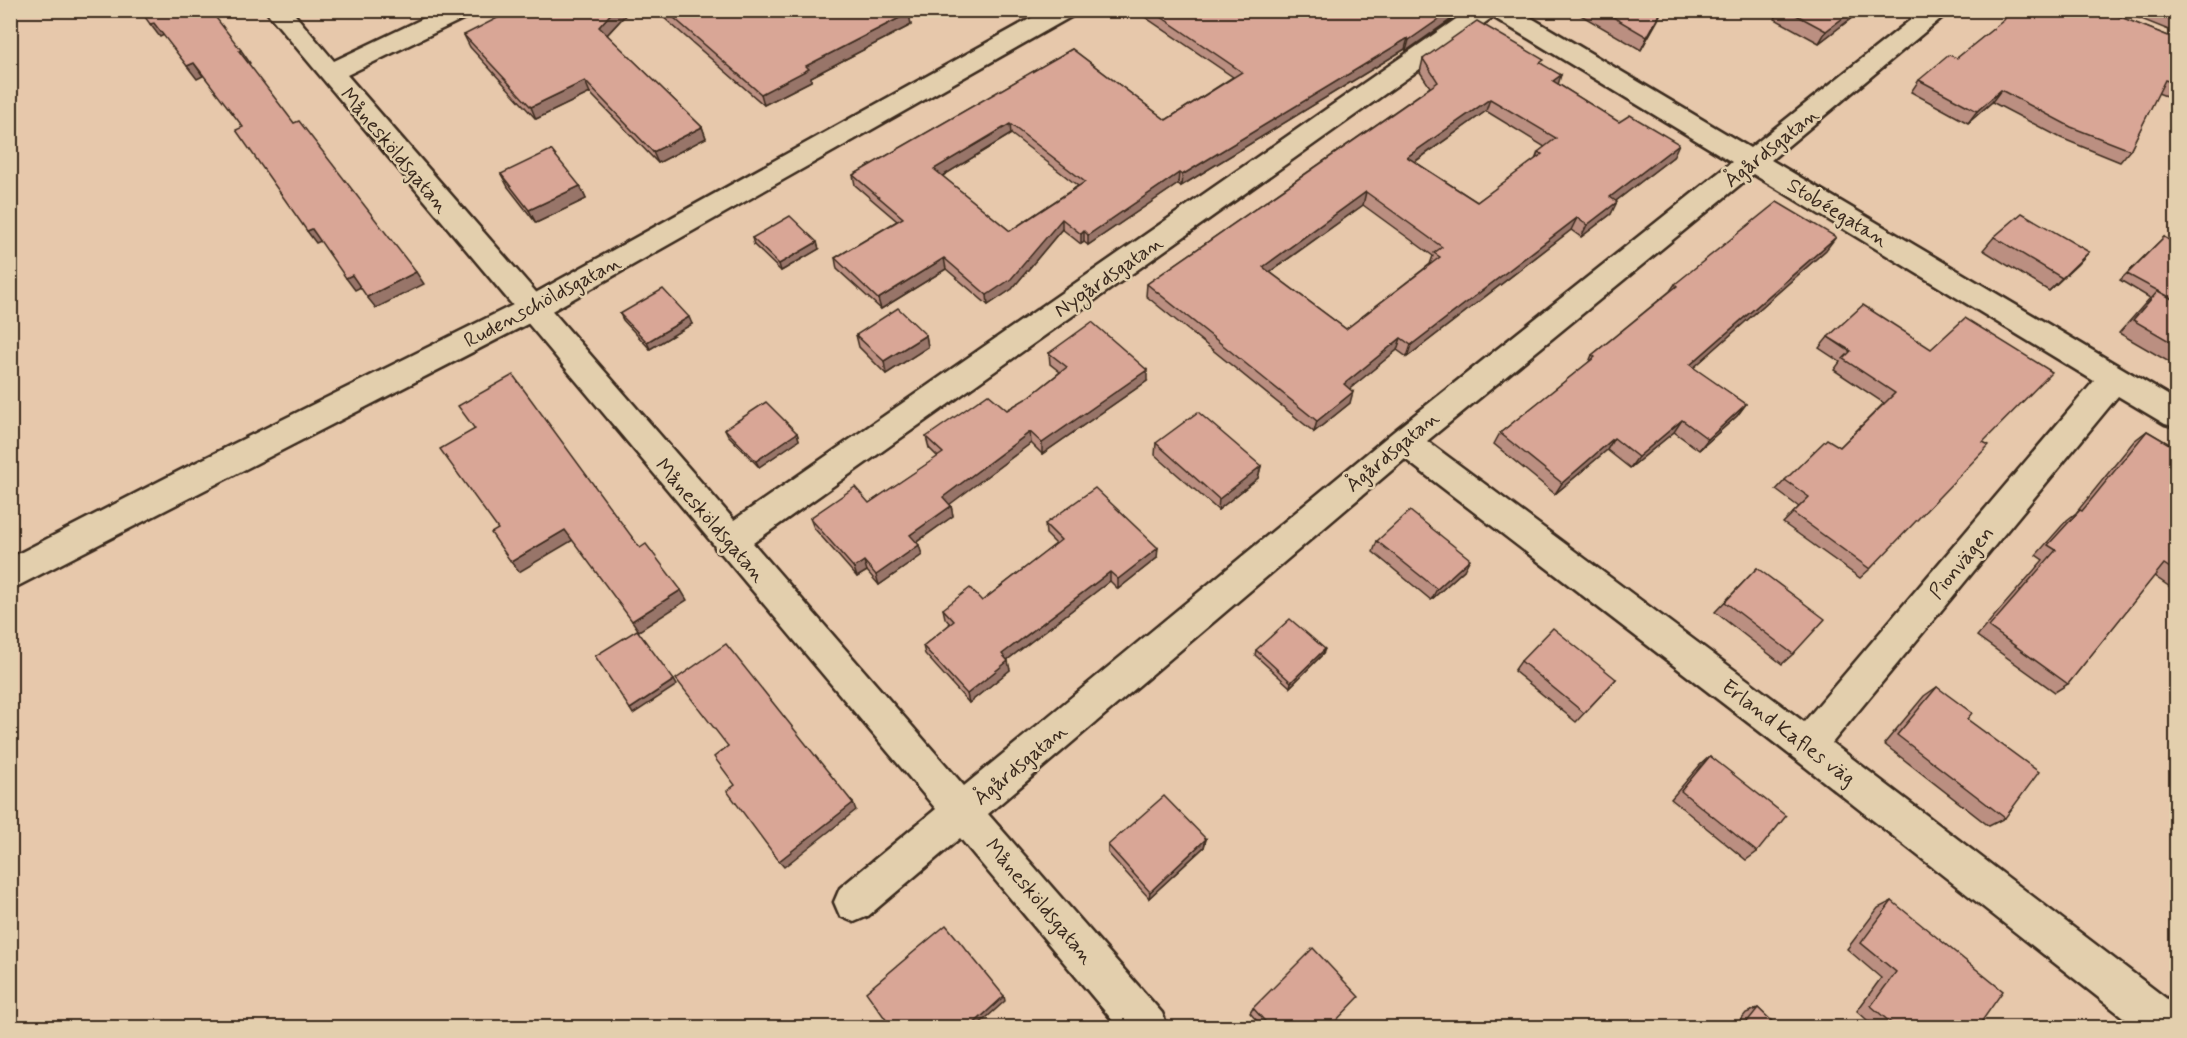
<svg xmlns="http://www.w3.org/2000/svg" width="2187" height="1038" font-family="Mynerve,sans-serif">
<rect width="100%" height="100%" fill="#e7c8ab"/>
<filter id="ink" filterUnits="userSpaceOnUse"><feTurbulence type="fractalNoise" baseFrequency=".0167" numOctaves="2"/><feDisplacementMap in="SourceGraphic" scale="12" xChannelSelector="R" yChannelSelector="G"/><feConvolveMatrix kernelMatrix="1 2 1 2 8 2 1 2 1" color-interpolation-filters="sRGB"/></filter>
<g filter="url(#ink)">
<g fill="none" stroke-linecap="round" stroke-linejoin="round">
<g stroke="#3b2a1e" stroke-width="5">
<path id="street" d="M 265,10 L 291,10 L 334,61 L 441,10 L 474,10 L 471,15 L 347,75 L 734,520 L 1469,10 L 1518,10 L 1750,148 L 1923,10 L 1951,10 L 1771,160 L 2176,400 L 2176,427 L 2165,424 L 2118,396 L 1832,743 L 2176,1006 L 2176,1028 L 2137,1028 L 1794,758 L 1405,459 L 988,814 L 1162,1013 L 1168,1028 L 1119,1028 L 960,838 L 868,916 L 854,922 L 840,916 L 834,902 L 840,888 L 936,809 L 721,553 L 717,552 L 714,545 ZM 1493,17 L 1732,162 L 1393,432 L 964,786 L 753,543 ZM 1753,174 L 2094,381 L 1804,722 L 1427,441 Z"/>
</g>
<g stroke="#3b2a1e" stroke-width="5">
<polygon id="secondary" points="1046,10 1077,10 1074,15 541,317 10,590 10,558 183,469 521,301"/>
</g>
<use href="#street" fill="#e3cfad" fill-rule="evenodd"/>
<use href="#secondary" fill="#e3cfad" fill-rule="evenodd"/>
</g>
<g fill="#bb8f81" stroke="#3b2a1e" stroke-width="1.5" fill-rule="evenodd">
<polygon points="630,10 607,35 702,127 706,138 658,163 590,93 536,119 470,47 464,35"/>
<polygon points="655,10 906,10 909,13 911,25 811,77 811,81 764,105"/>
<path d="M 1145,10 L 1453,10 L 1450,20 L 1406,51 L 1405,49 L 1181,186 L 1178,184 L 1088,245 L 1084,242 L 1081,244 L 1062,229 L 1012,289 L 988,305 L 946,269 L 881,309 L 837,269 L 835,258 L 897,221 L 855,185 L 853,175 L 1072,49 L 1166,120 L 1233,77 L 1145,17 ZM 1011,134 L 1078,186 L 1010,231 L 942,176 Z"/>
<polygon points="1572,10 1662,10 1641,50"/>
<polygon points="1779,10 1861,10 1857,14 1819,43 1775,19"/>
<polygon points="2009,10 2103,10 2176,39 2176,100 2158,93 2130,150 2120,162 2061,138 1992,102 1968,123 1911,92 1919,80 1957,58 2002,22"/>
<polygon points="2119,10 2176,10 2176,33"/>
<path d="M 1423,59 L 1542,64 L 1558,84 L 1673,157 L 1616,201 L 1611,214 L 1581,237 L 1571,230 L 1407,357 L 1397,350 L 1349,389 L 1350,403 L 1314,432 L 1146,296 L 1147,284 L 1430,87 L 1420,72 ZM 1486,111 L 1545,147 L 1538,152 L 1535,160 L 1477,202 L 1415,162 ZM 1363,205 L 1433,256 L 1430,264 L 1346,329 L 1270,272 Z"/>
<polygon points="501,174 580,186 586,199 536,223 508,187"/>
<polygon points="1994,237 2089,252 2049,291 1983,250"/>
<polygon points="2164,237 2173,299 2176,301 2176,366 2119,333 2150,298 2120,280"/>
<polygon points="752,238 819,249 781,271 754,245"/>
<polygon points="1826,250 1693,368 1746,404 1737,416 1699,450 1674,432 1630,468 1607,450 1555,494 1494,444 1500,433 1589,362 1592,355 1670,291 1675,284"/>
<polygon points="620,314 692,324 650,349 623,320"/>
<polygon points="856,335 926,335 928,347 886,374 859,347"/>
<polygon points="1828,337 1983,442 1870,569 1860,578 1783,523 1799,507 1776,490 1785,480 1840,447 1884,403 1834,370 1840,362 1819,348"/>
<polygon points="1049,353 1147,381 1042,454 1031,443 949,504 951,506 953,516 917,542 922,555 879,585 867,571 857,577 814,528 810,518 869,503 938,457 929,448 926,437 1007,410 1029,397 1060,372 1050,364"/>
<polygon points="725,429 797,433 799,440 759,467 728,435"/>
<polygon points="2147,431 2176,448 2176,591 2154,576 2068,684 2055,692 1977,636 2043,560 2036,555 2067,520 2076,513 2134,441"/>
<polygon points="1156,443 1261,466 1258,478 1218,510 1155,455"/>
<polygon points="1045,524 1157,558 1118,589 1110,581 1007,660 1010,670 969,703 925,654 923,646 950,624 945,618 943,609 982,601 1056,544 1046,534"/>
<polygon points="1377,541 1464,570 1431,600 1373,552"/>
<polygon points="1757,568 1793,654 1782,664 1715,612"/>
<polygon points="1256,650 1323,654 1290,687 1255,655"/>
<polygon points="1521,661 1616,679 1576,722 1514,671"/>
<polygon points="1937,687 1967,719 2005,818 1989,826 1884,744 1924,696"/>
<polygon points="1710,756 1757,852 1746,860 1671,799 1700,765"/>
<polygon points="1206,839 1204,847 1149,898 1108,853 1108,845"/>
<polygon points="1892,901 1977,1028 1876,1028 1857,1011 1881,978 1847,949 1878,908"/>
<polygon points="1253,1008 1330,1028 1263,1028 1250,1013"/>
<polygon points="1758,1008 1779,1028 1734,1028 1746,1013"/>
</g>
<g fill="#987469" stroke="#3b2a1e" stroke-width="1.5">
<polygon points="614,10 630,10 603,39 599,27"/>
<polygon points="1452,10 1453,10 1450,20 1406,51 1409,40"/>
<polygon points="1662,10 1658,20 1641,50 1647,37"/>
<polygon points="1853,10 1861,10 1857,14 1819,43 1826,31"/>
<polygon points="909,13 911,25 811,77 811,81 764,105 761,94 806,66"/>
<polygon points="154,23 164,35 160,37 150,24"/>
<polygon points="1408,38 1405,49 1181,186 1182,175"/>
<polygon points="241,50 250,63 248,64 239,51"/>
<polygon points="194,63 203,76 197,79 187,66"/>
<polygon points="1561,75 1557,88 1553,81"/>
<polygon points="585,81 590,93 536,119 531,107"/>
<polygon points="2001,90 1992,102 1968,123 1977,111"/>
<polygon points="1490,99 1486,111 1404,169 1407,157"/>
<polygon points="1010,124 1011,134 936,180 934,169"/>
<polygon points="702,127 706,138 658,163 653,152"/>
<polygon points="1679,144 1673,157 1604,210 1610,197"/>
<polygon points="1179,173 1178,184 1088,245 1088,235"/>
<polygon points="580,186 586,199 536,223 529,210"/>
<polygon points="1366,192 1363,205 1261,278 1263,267"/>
<polygon points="1617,202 1611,214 1581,237 1587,225"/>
<polygon points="1577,218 1571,230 1407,357 1411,345"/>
<polygon points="1062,219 1062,229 1012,289 988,305 987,295"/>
<polygon points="312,229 321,241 316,243 307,231"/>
<polygon points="1084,231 1084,242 1081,244 1081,234"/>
<polygon points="1836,237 1826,250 1682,378 1690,365"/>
<polygon points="817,242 819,249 781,271 779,264"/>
<polygon points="2089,252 2077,265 2049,291 2062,278"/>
<polygon points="944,258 946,269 881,309 878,299"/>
<polygon points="416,272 424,284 376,308 367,297"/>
<polygon points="352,275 361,287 355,290 346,278"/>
<polygon points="689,317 692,324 650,349 647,342"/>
<polygon points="926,335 928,347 886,374 884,361"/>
<polygon points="1401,338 1397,350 1341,396 1344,384"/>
<polygon points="1147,370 1147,381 1042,454 1042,443"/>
<polygon points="1353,392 1350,403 1314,432 1317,421"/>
<polygon points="1746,404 1737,416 1699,450 1708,439"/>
<polygon points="1682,420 1674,432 1630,468 1638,457"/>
<polygon points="1030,432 1031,443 945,508 943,497"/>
<polygon points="797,433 799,440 759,467 756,461"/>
<polygon points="1614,438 1607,450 1555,494 1562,483"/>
<polygon points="1261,466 1258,478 1218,510 1219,499"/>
<polygon points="951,506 953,516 912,545 910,535"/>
<polygon points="565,530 573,540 519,572 511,562"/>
<polygon points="919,545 922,555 879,585 876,575"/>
<polygon points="1158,548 1157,558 1118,589 1118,579"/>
<polygon points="1470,559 1464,570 1431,600 1437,589"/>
<polygon points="864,561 867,571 857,577 854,568"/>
<polygon points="1110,572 1110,581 1003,663 1002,654"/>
<polygon points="681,590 687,600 639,631 632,621"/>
<polygon points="1325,649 1323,654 1290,687 1291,682"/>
<polygon points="1008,661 1010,670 969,703 967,694"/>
<polygon points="674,680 677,685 633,714 630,709"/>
<polygon points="853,803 856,810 784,867 779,861"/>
<polygon points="1206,839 1204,847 1149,898 1150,892"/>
<polygon points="1004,996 1005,1001 975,1028 969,1028"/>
</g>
<g fill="#d9a696" stroke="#3b2a1e" stroke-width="1.5" fill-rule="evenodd">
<polygon points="140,10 210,10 241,50 239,51 294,123 299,121 416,272 367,297 352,275 346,278 312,229 307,231 236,130 243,127 194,63 187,66 154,23 150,24"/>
<polygon points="513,10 614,10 599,27 702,127 653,152 585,81 531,107 464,35"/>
<polygon points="665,10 906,10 909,13 806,66 809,69 761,94"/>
<path d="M 1151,10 L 1452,10 L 1409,40 L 1408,38 L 1182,175 L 1179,173 L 1088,235 L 1084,231 L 1081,234 L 1062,219 L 1011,279 L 987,295 L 944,258 L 878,299 L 835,258 L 903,218 L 853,175 L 1072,49 L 1166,120 L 1242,72 ZM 1010,124 L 1085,182 L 1010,231 L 934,169 Z"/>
<polygon points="1601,10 1662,10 1647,37"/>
<polygon points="1787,10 1853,10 1826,31"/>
<polygon points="2010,10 2103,10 2176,39 2176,84 2165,80 2130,150 2071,127 2001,90 1977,111 1919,80 1949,55 1957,58 2004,20"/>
<polygon points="2160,10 2176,10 2176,17"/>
<path d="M 1477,21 L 1544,60 L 1540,63 L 1561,75 L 1553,81 L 1619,122 L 1630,115 L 1679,144 L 1610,197 L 1617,202 L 1587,225 L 1577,218 L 1411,345 L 1401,338 L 1344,384 L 1353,392 L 1317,421 L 1147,284 L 1438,82 L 1423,59 ZM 1490,99 L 1556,138 L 1538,152 L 1542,154 L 1477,202 L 1407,157 ZM 1366,192 L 1442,247 L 1434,253 L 1440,257 L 1346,329 L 1263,267 Z"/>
<polygon points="551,150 580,186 529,210 501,174"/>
<polygon points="1777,202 1836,237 1690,365 1746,404 1708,439 1682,420 1638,457 1614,438 1562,483 1500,433 1595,357 1592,355 1677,286 1675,284"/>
<polygon points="2022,213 2089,252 2062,278 1994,237"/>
<polygon points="790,216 817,242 779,264 752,238"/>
<polygon points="2164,237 2176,244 2176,295 2173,299 2127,274"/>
<polygon points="663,289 689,317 647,342 620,314"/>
<polygon points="2158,291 2176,301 2176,345 2133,320"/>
<polygon points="1863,305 1931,349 1965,318 2052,372 1983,442 1989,445 1870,569 1793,513 1809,497 1785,480 1827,439 1840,447 1895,393 1843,359 1851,351 1828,337"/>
<polygon points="898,308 926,335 884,361 856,335"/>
<polygon points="1092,322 1147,370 1042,443 1030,432 943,497 951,506 910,535 919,545 876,575 864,561 854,568 810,518 855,487 869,503 943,453 926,437 988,394 1007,410 1029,397 1067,367 1049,353"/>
<polygon points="513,375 640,548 646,544 681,590 632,621 565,530 511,562 491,533 498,529 440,449 475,429 458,406"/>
<polygon points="766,402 797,433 756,461 725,429"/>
<polygon points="1198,412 1261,466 1219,499 1156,443"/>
<polygon points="2147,431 2176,448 2176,572 2164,564 2068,684 1989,627 2056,550 2048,545 2080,510 2082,511"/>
<polygon points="1095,488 1158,548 1118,579 1110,572 1002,654 1008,661 967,694 923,646 954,621 943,609 970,588 982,601 1061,540 1045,524"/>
<polygon points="1410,511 1470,559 1437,589 1377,541"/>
<polygon points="1757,568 1825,619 1793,654 1725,602"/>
<polygon points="1290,619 1325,649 1291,682 1256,650"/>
<polygon points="1553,628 1616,679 1584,713 1521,661"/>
<polygon points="637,630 674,680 630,709 595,656"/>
<polygon points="726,644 853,803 779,861 727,791 735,785 714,757 728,746 676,679"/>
<polygon points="1937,687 1972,713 1967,719 2039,772 2005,818 1897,735"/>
<polygon points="1710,756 1786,816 1757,852 1681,791"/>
<polygon points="1164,796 1206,839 1150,892 1108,845"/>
<polygon points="1892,901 2003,991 1977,1028 1897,1028 1871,1006 1896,972 1861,943"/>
<polygon points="946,925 1004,996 969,1028 892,1028 866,992"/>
<polygon points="1313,948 1359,997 1329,1028 1271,1028 1253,1008"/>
<polygon points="1758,1008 1779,1028 1742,1028"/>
</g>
</g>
<g text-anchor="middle" stroke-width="5" stroke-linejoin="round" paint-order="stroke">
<g font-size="21" fill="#3b2a1e" stroke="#e3cfad">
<text transform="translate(1771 147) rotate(-39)" y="7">Ågårdsgatan</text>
<text transform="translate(395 150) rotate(50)" y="7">Månesköldsgatan</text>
<text transform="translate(1838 212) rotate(31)" y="7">Stobéegatan</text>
<text transform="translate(1108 276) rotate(-35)" y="7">Nygårdsgatan</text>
<text transform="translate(542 301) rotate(-28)" y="7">Rudenschöldsgatan</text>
<text transform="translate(1392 451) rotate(-40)" y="7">Ågårdsgatan</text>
<text transform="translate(711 520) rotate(49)" y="7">Månesköldsgatan</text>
<text transform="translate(1961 562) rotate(-50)" y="7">Pionvägen</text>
<text transform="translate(1789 732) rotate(37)" y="7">Erland Kafles väg</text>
<text transform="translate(1020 764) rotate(-40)" y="7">Ågårdsgatan</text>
<text transform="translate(1040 901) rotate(50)" y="7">Månesköldsgatan</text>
</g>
</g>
<rect width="2187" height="1038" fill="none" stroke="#e3cfad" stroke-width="36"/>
<rect x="18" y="18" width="2151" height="1002" fill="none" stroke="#3b2a1e" stroke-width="2" filter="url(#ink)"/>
</svg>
